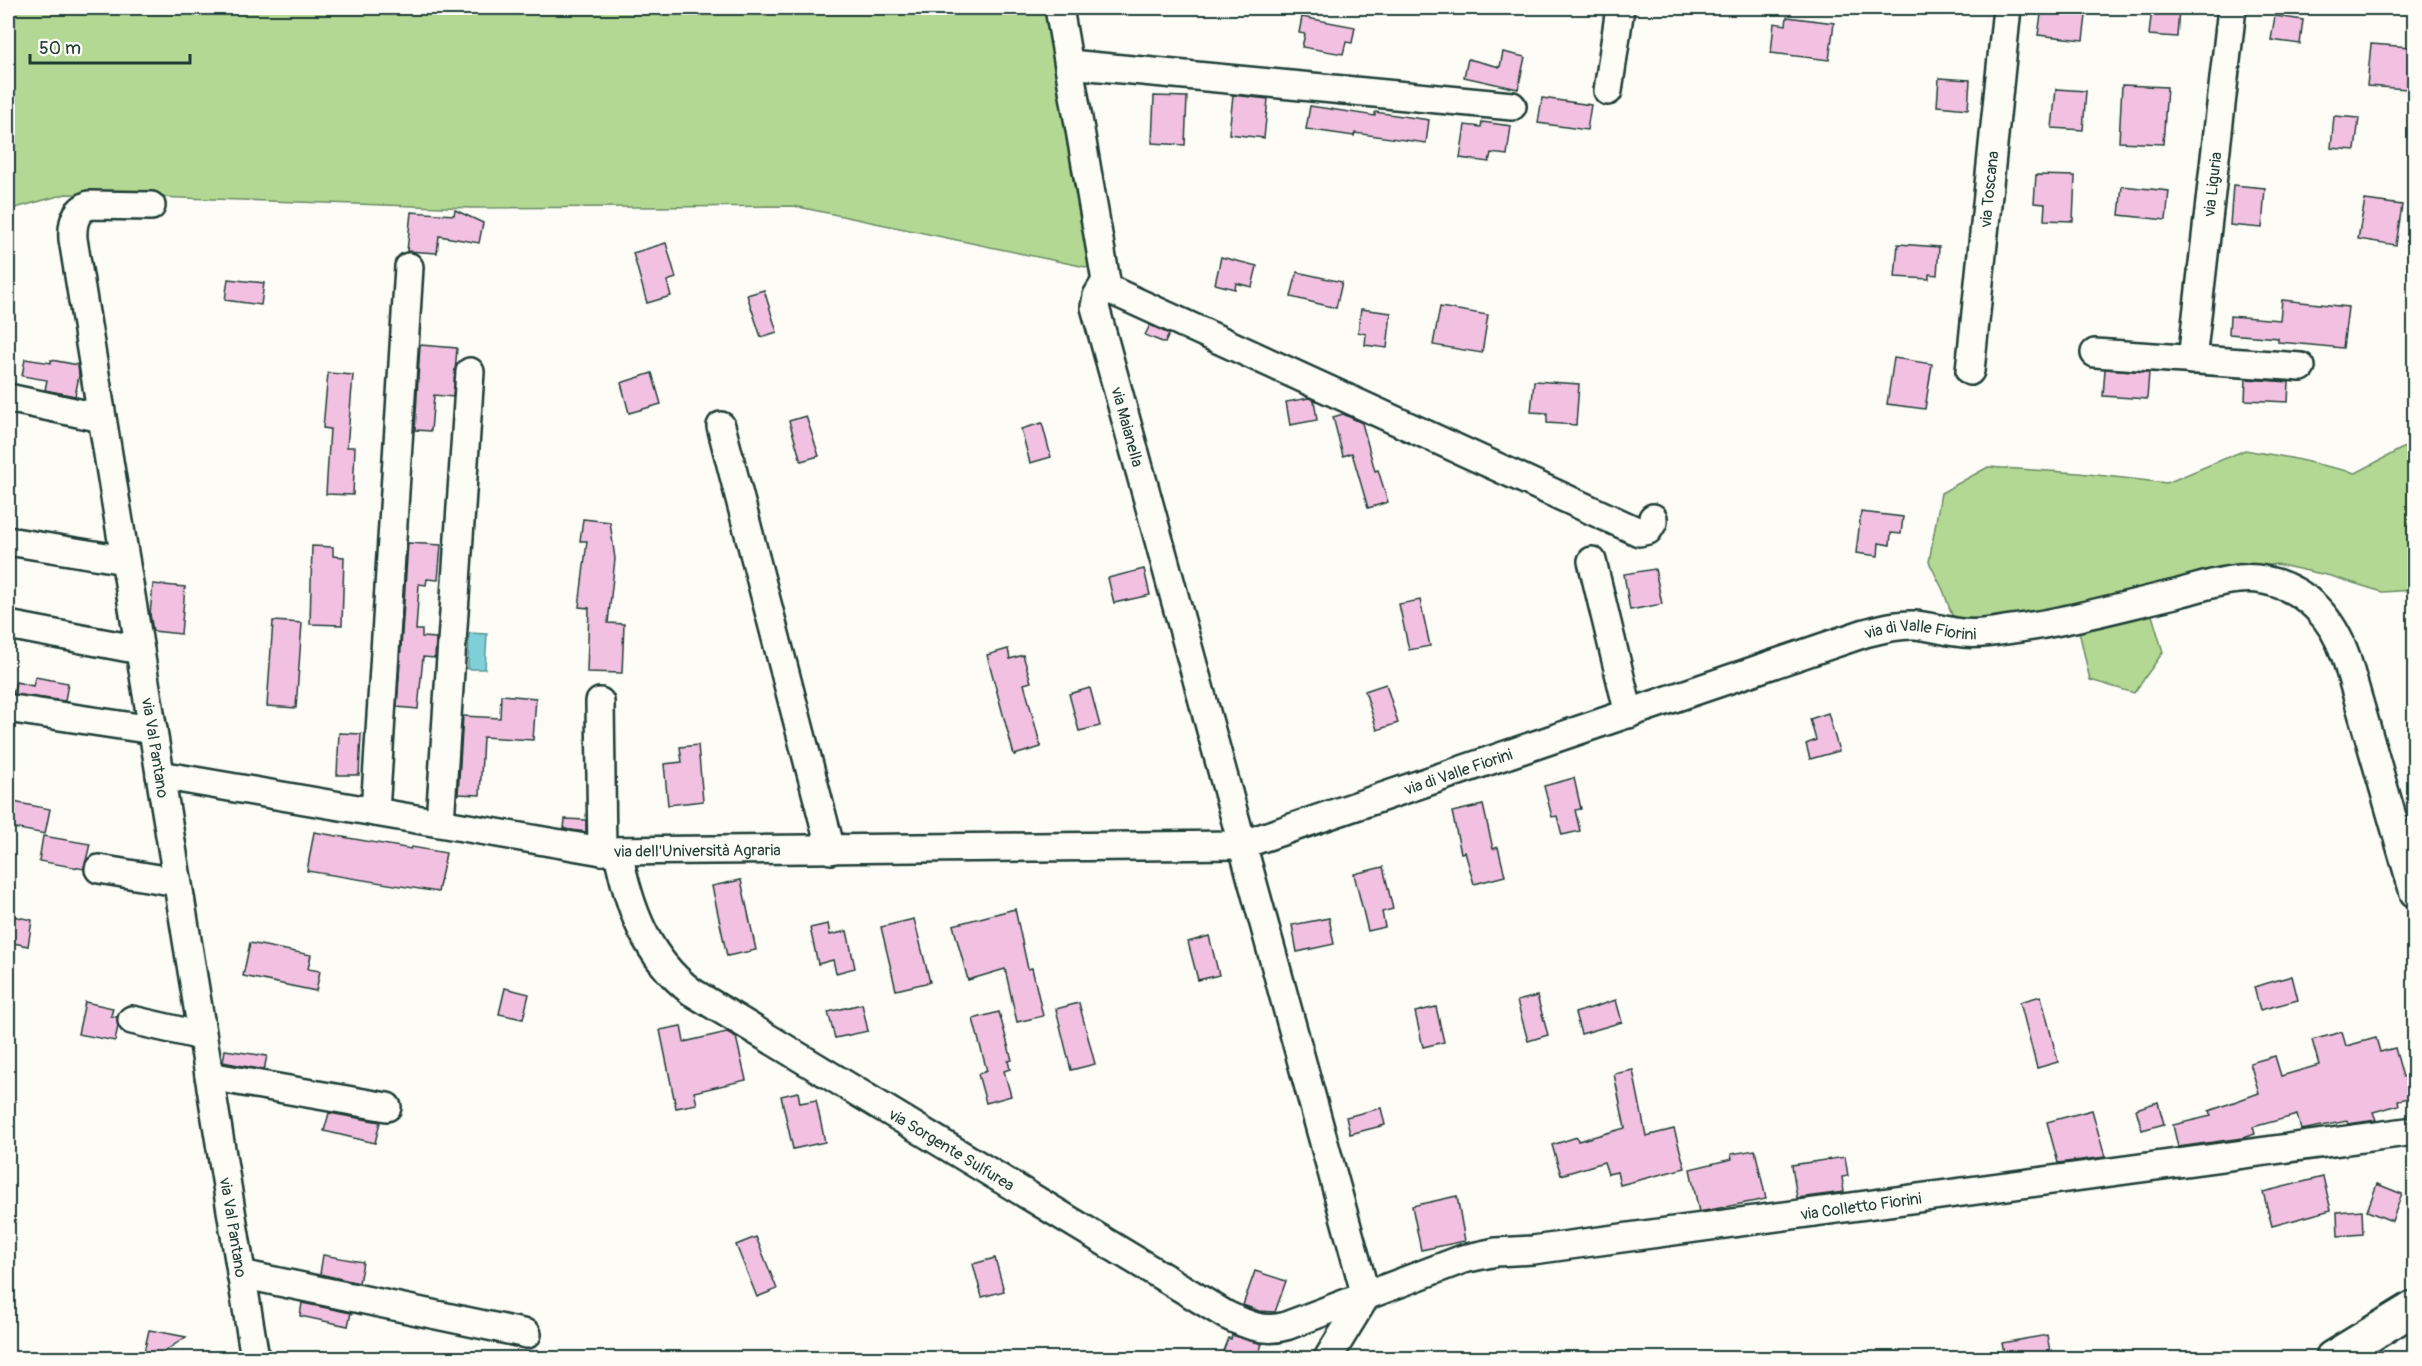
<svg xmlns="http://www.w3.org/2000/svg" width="2422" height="1366" font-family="Pangolin,sans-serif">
<rect width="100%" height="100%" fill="#fdfcf7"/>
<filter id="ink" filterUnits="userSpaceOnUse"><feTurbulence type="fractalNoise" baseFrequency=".0167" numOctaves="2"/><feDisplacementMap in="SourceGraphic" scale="12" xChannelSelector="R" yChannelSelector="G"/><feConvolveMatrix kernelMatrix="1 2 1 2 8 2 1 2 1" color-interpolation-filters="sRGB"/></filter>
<g filter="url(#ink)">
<g fill="#b3d893" stroke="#698a64" stroke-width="1.5">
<polygon points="17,8 1049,8 1100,270 794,206 471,208 66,194 8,210 8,14"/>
<polygon points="2414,442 2414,590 2382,592 2331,576 2276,564 2219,575 2146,595 2163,652 2134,693 2090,680 2073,604 2025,620 1953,618 1943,590 1929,562 1941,493 1988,467 2079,473 2167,483 2245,450 2291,458 2356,473"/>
</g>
<polygon fill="#7fd0d8" stroke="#599596" stroke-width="1.5" points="469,633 487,634 485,669 468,669"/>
<g fill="#f2c1e2" stroke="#1f3d34" stroke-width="1.5">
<polygon points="2042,8 2087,8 2083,40 2038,35"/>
<polygon points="2152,8 2179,8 2177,37 2149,35"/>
<polygon points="2275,16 2303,20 2300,44 2271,40"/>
<polygon points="1302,17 1355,27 1352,43 1346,42 1343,54 1302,47 1305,34 1299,33"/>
<polygon points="1787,17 1834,23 1829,60 1771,53 1774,23 1786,25"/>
<polygon points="2371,44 2410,47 2407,89 2367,86"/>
<polygon points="1503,52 1525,57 1518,89 1464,77 1468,59 1500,67"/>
<polygon points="1939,78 1970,80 1968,109 1937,106"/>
<polygon points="2122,85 2167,87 2163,144 2119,142"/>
<polygon points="2056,89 2086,91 2083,130 2052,128"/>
<polygon points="1233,95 1268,99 1264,138 1229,134"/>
<polygon points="1154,96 1187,97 1185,145 1152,143"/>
<polygon points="1542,98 1591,105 1587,130 1538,123"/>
<polygon points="1310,106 1375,116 1375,112 1429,120 1426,143 1355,133 1354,136 1306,129"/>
<polygon points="2334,116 2359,118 2355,150 2331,148"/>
<polygon points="1482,122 1511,126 1507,155 1491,153 1489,162 1460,158 1465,125 1481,127"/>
<polygon points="2036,175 2075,176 2073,221 2044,220 2045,204 2034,203"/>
<polygon points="2233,185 2265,188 2262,228 2230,225"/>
<polygon points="2122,186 2169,191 2166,220 2119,215"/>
<polygon points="2365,200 2402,205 2396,245 2358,239"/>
<polygon points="455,210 483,223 479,243 439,236 437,253 407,251 411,212 454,215"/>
<polygon points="666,243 676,278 667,281 671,296 647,303 633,253"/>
<polygon points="1898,244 1939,247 1937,275 1929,274 1929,279 1895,277"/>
<polygon points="1221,257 1257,266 1252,287 1236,283 1235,289 1215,284"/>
<polygon points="1297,272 1342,282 1336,308 1291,297"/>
<polygon points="228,279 264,283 261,305 225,300"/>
<polygon points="764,290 777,332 761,337 747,295"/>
<polygon points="2282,300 2348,307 2343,348 2278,342 2278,338 2229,334 2230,316 2280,320"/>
<polygon points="1440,307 1488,315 1482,353 1433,345"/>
<polygon points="1361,309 1391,313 1387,348 1365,345 1366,334 1358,332"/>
<polygon points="1150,325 1169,334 1165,343 1145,335"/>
<polygon points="420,345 457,348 453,397 434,395 431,431 415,430"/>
<polygon points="1894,358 1932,364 1925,409 1887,404"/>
<polygon points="25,359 51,363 51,360 78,365 79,376 75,396 45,390 47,380 22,376"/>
<polygon points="2105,369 2149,372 2147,399 2103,396"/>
<polygon points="328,373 353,375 347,447 355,447 353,495 326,494 330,429 323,428"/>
<polygon points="652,373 661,404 629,413 621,383"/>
<polygon points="2246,379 2289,382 2288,402 2245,400"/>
<polygon points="1534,381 1579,384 1576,425 1547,423 1547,413 1531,412"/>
<polygon points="1309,398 1314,400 1317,420 1290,425 1286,402"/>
<polygon points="1343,414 1362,423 1375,471 1378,470 1388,502 1368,508 1352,453 1343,456 1333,417"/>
<polygon points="806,416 819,456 801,461 789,421"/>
<polygon points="1042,423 1051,457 1030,463 1021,429"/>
<polygon points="1861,512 1903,517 1901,534 1891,533 1890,545 1879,543 1878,556 1856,553"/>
<polygon points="583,519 610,522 615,559 608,623 624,624 622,673 587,672 589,608 579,607 587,541 580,541"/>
<polygon points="408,543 441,545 438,580 427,579 426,585 419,584 416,630 422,630 422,637 436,638 435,658 423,657 418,709 397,707"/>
<polygon points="312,546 333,547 333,556 344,557 342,625 310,624"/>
<polygon points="1144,569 1150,595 1114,603 1108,578"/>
<polygon points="1655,569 1662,604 1630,610 1624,574"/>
<polygon points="153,584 185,587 181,634 153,631 150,614"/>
<polygon points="1420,600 1430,646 1409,650 1399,604"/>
<polygon points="273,621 302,623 296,708 267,706"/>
<polygon points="1008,649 1010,659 1023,655 1031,682 1024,684 1041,747 1014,755 987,655"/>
<polygon points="35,677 68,683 65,701 13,694 16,682 33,686"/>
<polygon points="1386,684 1398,723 1377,730 1365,691"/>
<polygon points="1090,688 1100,726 1079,731 1069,694"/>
<polygon points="501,695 536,698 533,740 483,737 480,795 458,794 463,716 500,718"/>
<polygon points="1828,713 1839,751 1810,759 1806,744 1816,740 1810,719"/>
<polygon points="339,733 361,734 359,775 337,775"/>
<polygon points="698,745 703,801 668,805 664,764 682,762 680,747"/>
<polygon points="1574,778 1581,809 1575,810 1580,831 1562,835 1557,816 1552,817 1544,786"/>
<polygon points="8,801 50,809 45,834 8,827"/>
<polygon points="1483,805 1493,849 1498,847 1505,876 1474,884 1465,852 1461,853 1452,812"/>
<polygon points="565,819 586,820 586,832 564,829"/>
<polygon points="314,832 411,849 412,847 446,853 438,892 307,871"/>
<polygon points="43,836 90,844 84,869 39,861"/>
<polygon points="1383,867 1393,909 1382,912 1385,927 1368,931 1354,874"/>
<polygon points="741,880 756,950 727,956 712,886"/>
<polygon points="1015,909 1028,969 1032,968 1043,1016 1017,1022 1005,969 968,980 953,925"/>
<polygon points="8,915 32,920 28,946 8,942"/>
<polygon points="1329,918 1334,944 1297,952 1292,925"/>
<polygon points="914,919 930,982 896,990 881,927"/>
<polygon points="828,924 830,935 847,931 855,968 836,973 833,960 818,964 810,928"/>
<polygon points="1209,936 1219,975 1198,980 1188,942"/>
<polygon points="250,943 311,955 308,969 320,971 316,991 243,976"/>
<polygon points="2292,976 2298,1000 2260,1010 2254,987"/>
<polygon points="505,988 529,994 523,1019 499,1014"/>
<polygon points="1537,996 1548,1035 1528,1041 1517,1001"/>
<polygon points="2041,996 2058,1062 2037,1068 2020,1002"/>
<polygon points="1616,1000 1622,1022 1581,1034 1575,1013"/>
<polygon points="85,1002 113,1008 111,1016 117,1017 118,1026 115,1041 78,1034"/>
<polygon points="1079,1003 1095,1064 1071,1070 1056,1009"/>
<polygon points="862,1004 868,1031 835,1038 828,1012"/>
<polygon points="1436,1007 1444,1042 1423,1047 1415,1012"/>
<polygon points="999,1012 1012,1060 1008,1061 1010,1069 1004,1071 1011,1096 986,1103 978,1074 987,1071 973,1019"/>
<polygon points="681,1026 684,1042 727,1032 736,1037 746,1080 694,1092 697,1104 676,1108 660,1030"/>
<polygon points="2342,1032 2346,1046 2376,1038 2380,1052 2395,1048 2403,1077 2415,1075 2415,1097 2398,1100 2399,1105 2373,1112 2376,1120 2348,1124 2347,1121 2301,1130 2297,1115 2253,1127 2255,1134 2242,1138 2178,1147 2173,1125 2211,1116 2209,1111 2259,1093 2250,1063 2275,1056 2281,1076 2319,1065 2312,1040"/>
<polygon points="225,1050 267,1056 264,1070 223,1062"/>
<polygon points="1633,1070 1646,1136 1674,1129 1685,1168 1620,1185 1617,1172 1608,1174 1604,1162 1561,1175 1552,1145 1577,1137 1578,1141 1625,1128 1614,1074"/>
<polygon points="798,1092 800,1103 816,1100 825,1142 793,1149 781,1096"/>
<polygon points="2158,1102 2164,1124 2142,1130 2136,1109"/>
<polygon points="1381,1108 1385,1125 1350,1134 1346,1117"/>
<polygon points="2092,1110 2105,1157 2058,1163 2047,1122"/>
<polygon points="329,1113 380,1122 375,1143 324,1131"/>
<polygon points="1755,1150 1766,1199 1699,1212 1690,1169 1732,1159 1731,1154"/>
<polygon points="1845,1157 1848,1176 1842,1177 1844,1192 1797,1198 1792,1165"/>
<polygon points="2323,1177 2331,1210 2272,1226 2263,1192"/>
<polygon points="2377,1184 2402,1194 2392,1221 2367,1211"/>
<polygon points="1457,1196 1465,1241 1421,1250 1412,1206"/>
<polygon points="2362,1210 2363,1234 2338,1236 2337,1212"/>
<polygon points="756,1237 777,1289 757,1297 736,1245"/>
<polygon points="323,1255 363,1262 359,1283 320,1274"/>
<polygon points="995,1258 1004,1291 982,1297 973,1264"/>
<polygon points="1255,1271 1286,1281 1275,1312 1259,1311 1243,1305"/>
<polygon points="302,1303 351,1313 348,1326 300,1316"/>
<polygon points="149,1330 155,1331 186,1337 159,1355 144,1352"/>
<polygon points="1232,1335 1262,1344 1257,1359 1220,1359 1228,1338 1231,1339"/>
<polygon points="2047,1335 2051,1359 2005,1359 2002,1343"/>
</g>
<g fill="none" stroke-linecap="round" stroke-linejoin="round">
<g stroke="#1f3d34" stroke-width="32">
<g id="minor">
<path id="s1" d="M 1059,8 L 1106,281 L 1097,296 L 1095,307 L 1366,1296"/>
<polyline points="1069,64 1512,106"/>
<polyline points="1608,91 1620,8"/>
<path id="s2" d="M 151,206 L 89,205 C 75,211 72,224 73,239 L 255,1358"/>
<polyline points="1104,287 1639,532 1648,530 1653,522 1653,518"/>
<polyline points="2095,353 2301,367"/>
<path id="s3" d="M 2192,360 L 2232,8"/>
<path id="s4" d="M 1970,371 L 2007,8"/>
<polyline points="8,398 102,418"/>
<polyline points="721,426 831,850"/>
<polyline points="8,541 125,560"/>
<polyline points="1592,561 1629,714"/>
<polyline points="8,625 140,650"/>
<polyline points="600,702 602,851"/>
<polyline points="13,709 153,730"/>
<path id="s5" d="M 160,775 L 602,851 L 1241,845 L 1865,633 C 1881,629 1898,624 1915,625 C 1928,626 1942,630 1955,632 C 1972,635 1989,633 2005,630 C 2063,623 2119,607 2175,594 C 2203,587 2236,574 2264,580 C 2306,588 2333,619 2346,657 L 2414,893"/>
<polyline points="375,812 409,267"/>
<polyline points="440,822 470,372"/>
<path id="s6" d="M 618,852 C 629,907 646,957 692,992 L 1226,1315 C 1245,1324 1264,1333 1286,1326 L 1463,1259 L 1496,1252 L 1533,1250 L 2414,1131"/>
<polyline points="99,869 177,882"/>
<polyline points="132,1020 202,1036"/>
<polyline points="209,1076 387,1107"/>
<polyline points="241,1274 527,1334"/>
<polyline points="1328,1358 1366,1296"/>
</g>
</g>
<g stroke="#1f3d34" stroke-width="38">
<polyline id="major" points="2332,1358 2414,1308"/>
</g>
<use href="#minor" stroke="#fdfcf7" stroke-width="27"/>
<use href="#major" stroke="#fdfcf7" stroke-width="33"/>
</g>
</g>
<g text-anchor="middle" stroke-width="6" stroke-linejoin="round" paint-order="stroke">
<g font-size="16" fill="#1f3d34" stroke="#fdfcf7">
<text dy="6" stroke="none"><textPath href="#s3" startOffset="177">via Liguria</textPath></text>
<text dy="6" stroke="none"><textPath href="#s4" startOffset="183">via Toscana</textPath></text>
<text dy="6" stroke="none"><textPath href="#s1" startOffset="430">via Maianella</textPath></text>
<text dy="6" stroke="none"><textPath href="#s5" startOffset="1803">via di Valle Fiorini</textPath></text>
<text dy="6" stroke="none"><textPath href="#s2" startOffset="618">via Val Pantano</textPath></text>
<text dy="6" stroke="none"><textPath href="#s5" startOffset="1317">via di Valle Fiorini</textPath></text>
<text dy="6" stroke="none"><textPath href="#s5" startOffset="544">via dell'Università Agraria</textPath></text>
<text dy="6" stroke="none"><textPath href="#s6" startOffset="466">via Sorgente Sulfurea</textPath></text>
<text dy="6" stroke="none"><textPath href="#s6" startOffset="1440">via Colletto Fiorini</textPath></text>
<text dy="6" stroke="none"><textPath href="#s2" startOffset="1104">via Val Pantano</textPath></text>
</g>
</g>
<rect width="2422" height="1366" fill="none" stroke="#fdfcf7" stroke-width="30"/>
<rect x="15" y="15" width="2392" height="1336" fill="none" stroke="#1f3d34" stroke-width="2" filter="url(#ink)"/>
<path d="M30 54v9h160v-9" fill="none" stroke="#1f3d34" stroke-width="3"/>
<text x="39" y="54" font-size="18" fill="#1f3d34" stroke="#fdfcf7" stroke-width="4.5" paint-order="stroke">50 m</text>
</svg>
